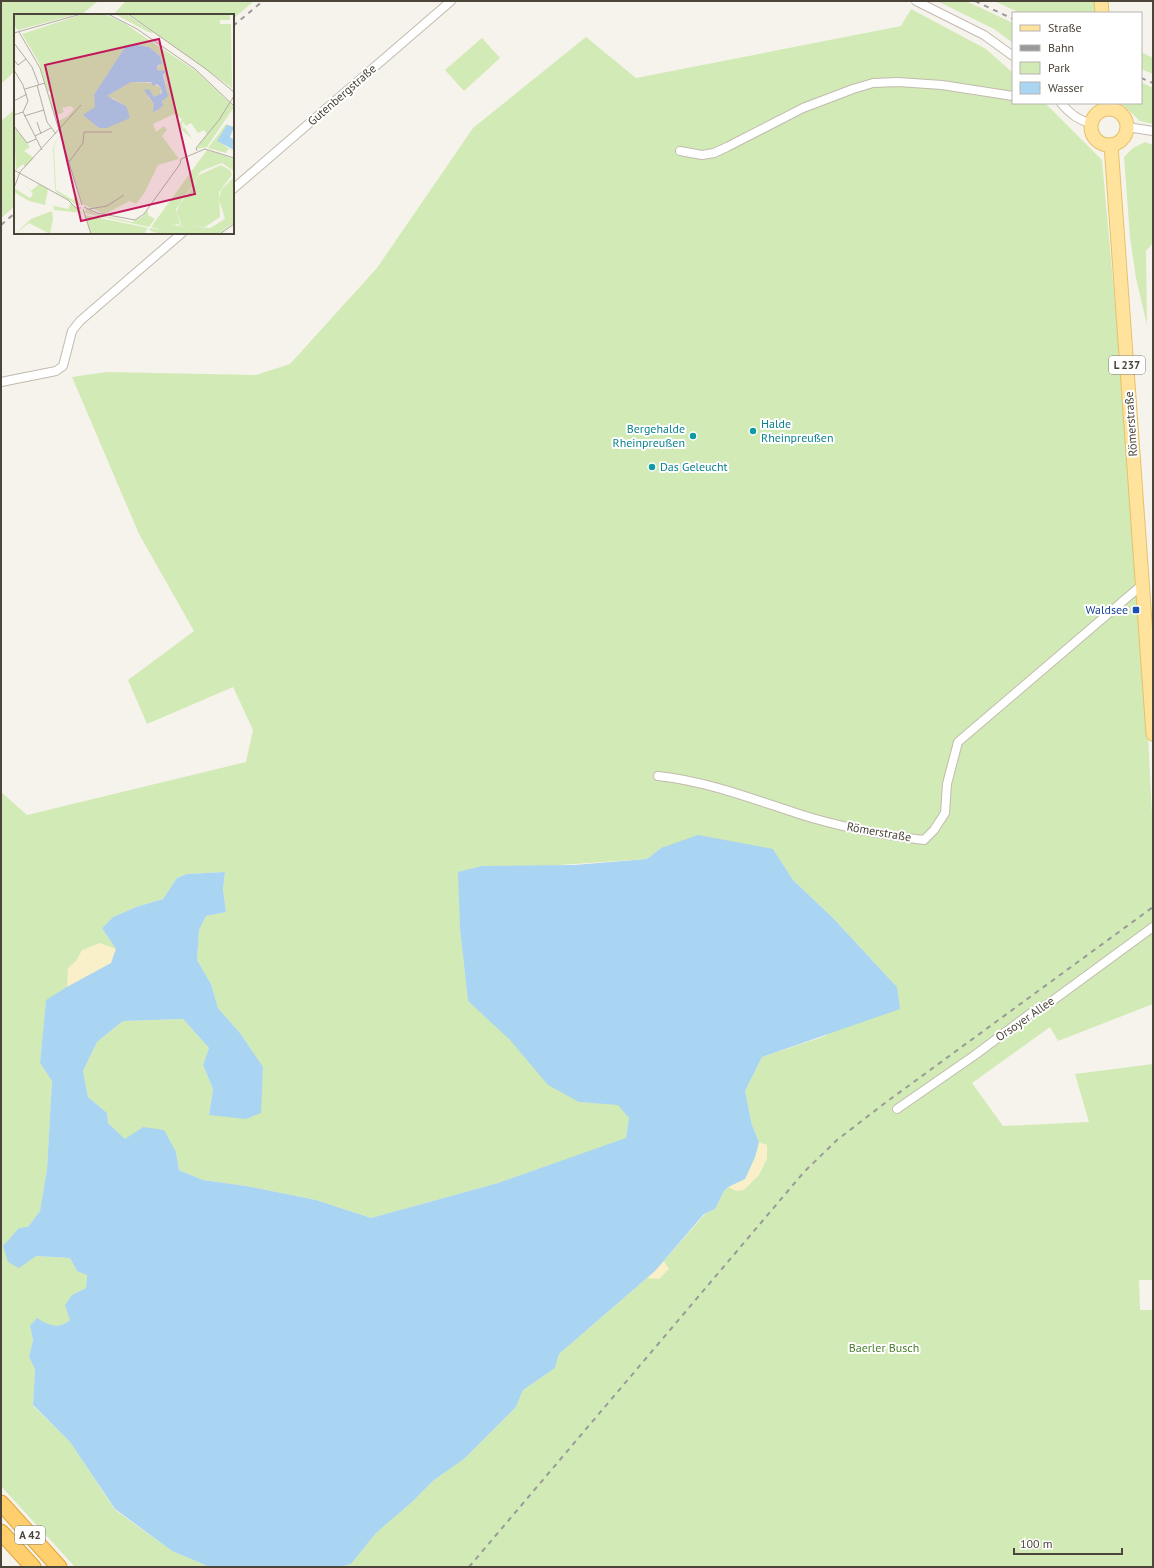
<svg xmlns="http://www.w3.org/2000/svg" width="1154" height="1568" font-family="'PT Sans',sans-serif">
<rect width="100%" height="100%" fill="#f6f3ec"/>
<g fill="#d2eab5">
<polygon points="1,1 98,1 81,15 15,15 15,71 1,84"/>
<polygon points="126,1 254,1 233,19 233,15 113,15"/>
<polygon points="937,1 966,1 1013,23 1013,43 994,29"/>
<polygon points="994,1 1094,1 1095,13 1020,13"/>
<path d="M 911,9 L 986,49 L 1013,73 L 1013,103 L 1045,103 L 1102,160 L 1141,593 L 1153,835 L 1153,1004 L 1058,1041 L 1050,1027 L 972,1083 L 1003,1126 L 1089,1122 L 1075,1074 L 1153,1064 L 1153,1280 L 1139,1280 L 1140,1310 L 1153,1310 L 1153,1567 L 340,1567 L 351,1564 L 376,1533 L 412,1502 L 434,1480 L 464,1459 L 516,1407 L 523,1390 L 555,1368 L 559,1354 L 655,1271 L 705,1214 L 715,1209 L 724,1191 L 728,1187 L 745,1179 L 759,1142 L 752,1125 L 745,1091 L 762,1057 L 825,1036 L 897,987 L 832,917 L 793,880 L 773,849 L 661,848 L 647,859 L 459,872 L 460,929 L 468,1001 L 579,1102 L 618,1104 L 629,1118 L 626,1139 L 498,1183 L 371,1218 L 316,1200 L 246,1186 L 203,1180 L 179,1170 L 176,1152 L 143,1127 L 126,1140 L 108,1123 L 107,1113 L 88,1097 L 83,1071 L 97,1042 L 123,1021 L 183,1019 L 209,1048 L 203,1065 L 213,1089 L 209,1114 L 260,1113 L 263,1068 L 240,1033 L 218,1008 L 211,984 L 197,960 L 199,930 L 206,916 L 226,912 L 223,889 L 225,872 L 187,874 L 177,878 L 163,899 L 136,907 L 113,917 L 102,928 L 116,949 L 111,963 L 68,987 L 46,1001 L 40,1063 L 52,1081 L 47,1169 L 40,1211 L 28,1227 L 4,1247 L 8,1262 L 35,1256 L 70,1258 L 77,1271 L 87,1274 L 86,1288 L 72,1295 L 70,1320 C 61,1329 43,1326 30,1326 L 33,1340 L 29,1357 L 35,1369 L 33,1406 L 70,1442 L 115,1510 L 172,1551 L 210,1567 L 75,1567 L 1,1486 L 1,792 L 27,815 L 246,762 L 253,730 L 233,687 L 147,724 L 128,680 L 194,631 L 139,534 L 72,377 L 107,372 L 256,375 L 290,364 L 377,268 L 473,128 L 586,37 L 636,78 L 901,26 Z"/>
<polygon points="482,38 500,58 464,91 445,70"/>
<polygon points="1141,52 1153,58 1153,74 1141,69"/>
<polygon points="1141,82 1153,88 1153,124 1140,121 1121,103 1141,103"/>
<polygon points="15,109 15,206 1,218 1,121"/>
<polygon points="1145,142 1153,145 1153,243 1146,251 1147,325 1136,278 1130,237 1124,157 1133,148"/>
</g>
<g fill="#f9efc9">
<polygon points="100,943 116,949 111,963 67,987 68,968 76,961 82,950"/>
<polygon points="759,1142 767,1145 767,1159 759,1175 744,1190 736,1191 728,1187 745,1179 755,1157"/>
<polygon points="664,1261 669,1269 659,1279 646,1278"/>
</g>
<path fill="#a9d4f2" d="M 698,835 L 773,849 L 793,880 L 832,917 L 897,987 L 900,1009 L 762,1057 L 745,1091 L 752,1125 L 759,1142 L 755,1157 L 745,1179 L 728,1187 L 724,1191 L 715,1209 L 704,1214 L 655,1271 L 559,1354 L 555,1368 L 523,1390 L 516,1407 L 464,1459 L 434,1480 L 412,1502 L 376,1533 L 351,1564 L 340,1567 L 210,1567 L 172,1551 L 115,1509 L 70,1442 L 33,1405 L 35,1369 L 29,1357 L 33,1340 L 30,1326 L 37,1318 C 48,1325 59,1330 70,1320 L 65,1305 L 72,1295 L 86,1288 L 87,1275 L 77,1271 L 70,1258 L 36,1256 L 19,1268 L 8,1262 L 3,1246 L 19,1228 L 28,1227 L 40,1211 L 47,1169 L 52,1081 L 40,1063 L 46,1000 L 67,987 L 111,963 L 116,949 L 102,928 L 113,917 L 136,907 L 163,899 L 177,878 L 187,874 L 225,872 L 223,889 L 226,912 L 206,916 L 199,930 L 197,960 L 211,984 L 218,1008 L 240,1033 L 263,1067 L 261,1113 L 246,1119 L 209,1115 L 213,1089 L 203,1065 L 209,1048 L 183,1019 L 123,1021 L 97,1042 L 83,1071 L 88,1097 L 107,1113 L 108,1123 L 125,1139 L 143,1127 L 164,1130 L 176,1152 L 179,1170 L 203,1180 L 246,1186 L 316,1200 L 371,1218 L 498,1183 L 626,1138 L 629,1118 L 618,1105 L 579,1102 L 548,1085 L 510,1040 L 468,1001 L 460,929 L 458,872 L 482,866 L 575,865 L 647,859 L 661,848 Z"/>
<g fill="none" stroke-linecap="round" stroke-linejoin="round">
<g stroke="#c2bbae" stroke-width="10">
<g id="minor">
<polyline points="916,1 984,35 1013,56"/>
<path d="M 1061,103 C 1069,113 1077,120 1090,123"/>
<polyline points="1127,127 1153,131"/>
<polyline points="680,151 702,155 714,153 727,147 803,108 853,89 873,83 898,82 942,85 1013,96"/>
<polyline points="233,189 451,1"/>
<polyline points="1,382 56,371 63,366 72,331 80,321 182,233"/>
<path d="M 658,776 C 706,781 753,799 799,814 C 840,827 882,835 924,840 L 934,830 L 945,813 L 947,784 L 958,742 L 1143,584"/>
<polyline points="897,1109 975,1055 1031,1013 1048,1004 1153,927"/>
</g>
</g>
<g stroke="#e6c16a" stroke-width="15">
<g id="primary">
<polyline points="1101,1 1102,13"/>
<circle cx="1109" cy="127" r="18"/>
<polyline points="1111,145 1153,734"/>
</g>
</g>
<g stroke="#e0a43c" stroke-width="17">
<g id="motorway">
<polyline points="1,1503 59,1567"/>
<polyline points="1,1532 33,1567"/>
</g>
</g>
<use href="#minor" stroke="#fff" stroke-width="8"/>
<use href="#primary" stroke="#ffe39c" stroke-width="13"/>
<use href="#motorway" stroke="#ffcf6e" stroke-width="15"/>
<g stroke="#9a9a9a" stroke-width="2" stroke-dasharray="5 5" stroke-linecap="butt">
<polyline points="975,1 1013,19"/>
<polyline points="233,26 263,1"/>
<polyline points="1141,78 1153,83"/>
<polyline points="1,225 15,213"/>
<polyline points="469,1567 804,1172 837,1140 885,1103 1153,907"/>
</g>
</g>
<g fill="#0f9aa8" stroke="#fff" stroke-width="1.5">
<circle cx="753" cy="431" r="4"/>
<circle cx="693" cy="436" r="4"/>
<circle cx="652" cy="467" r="4"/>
</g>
<rect fill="#1a4fb4" stroke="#fff" stroke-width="1.5" x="1132" y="606" width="8" height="8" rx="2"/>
<g text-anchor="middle" stroke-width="4" stroke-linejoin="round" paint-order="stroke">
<g fill="#fff" stroke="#817c74" stroke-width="1">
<rect x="1109" y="356" width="36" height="18" rx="3"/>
<rect x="15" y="1526" width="30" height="18" rx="3"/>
</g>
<g font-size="11" font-weight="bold" fill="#4b4439">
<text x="1127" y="369">L 237</text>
<text x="30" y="1539">A 42</text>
</g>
<g font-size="12" fill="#4b4439" stroke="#fff">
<text transform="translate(342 95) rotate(-41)" y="4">Gutenbergstraße</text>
<text transform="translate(1131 424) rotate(-94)" y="4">Römerstraße</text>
<text transform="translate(879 832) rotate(10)" y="4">Römerstraße</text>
<text transform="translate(1025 1019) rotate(-35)" y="4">Orsoyer Allee</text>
</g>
<g font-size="12" fill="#0d838f" stroke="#fff" text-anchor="start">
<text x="761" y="428">Halde<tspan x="761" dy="14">Rheinpreußen</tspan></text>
<text x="685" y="433" text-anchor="end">Bergehalde<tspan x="685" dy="14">Rheinpreußen</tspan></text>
<text x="660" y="471">Das Geleucht</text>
</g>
<g font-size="12" fill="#164399" stroke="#fff" text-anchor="end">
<text x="1128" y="614">Waldsee</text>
</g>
<g font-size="12" fill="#4a7f2a" stroke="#fff">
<text x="884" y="1352">Baerler Busch</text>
</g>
</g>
<g transform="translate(14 14)">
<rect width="220" height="220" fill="#f6f3ec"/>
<path d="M 0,0 L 64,0 L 4,16 L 0,11 ZM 69,0 L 90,0 L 108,8 L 182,57 L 220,93 L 193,133 L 184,135 L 183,134 L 193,120 L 190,116 L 184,119 L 177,109 L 172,112 L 168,107 L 169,115 L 171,114 L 178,125 L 168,116 L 165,110 L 168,105 L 160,100 L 139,110 L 142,118 L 150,112 L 153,116 L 148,122 L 165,145 L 144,151 L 131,178 L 122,190 L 116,187 L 91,200 L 68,190 L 43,108 L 54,102 L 60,95 L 56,92 L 48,94 L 50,98 L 41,102 L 35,81 L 39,80 L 38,77 L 34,78 L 25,49 L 8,20 ZM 119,30 L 135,33 L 146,42 L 147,48 L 143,56 L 150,59 L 153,76 L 148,89 L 143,97 L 139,99 L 140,90 L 134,83 L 146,82 L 147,74 L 137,69 L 117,68 L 93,82 L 95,85 L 99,84 L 112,92 L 104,108 L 85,114 L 69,101 L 82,93 L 80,84 L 83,77 L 111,33 ZM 101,0 L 112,0 L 140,19 L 134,18 ZM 115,0 L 216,0 L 216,6 L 206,6 L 206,10 L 217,10 L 218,74 ZM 212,110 L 220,113 L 213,112 L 204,127 L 220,138 L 214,135 L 212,139 L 194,134 ZM 0,113 L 16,133 L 10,137 L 20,144 L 11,153 L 9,150 L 2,156 ZM 44,120 L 40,134 L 42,176 L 59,186 L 62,182 L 60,174 L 66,191 L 64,192 L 42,178 L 41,174 L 39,135 ZM 193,136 L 220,145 L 220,157 L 208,149 L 187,157 L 162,195 L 166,210 L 157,211 L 196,214 L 211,205 L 205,185 L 207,176 L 220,163 L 220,209 L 205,220 L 147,220 L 136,217 L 136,214 L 148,216 L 137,213 ZM 207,151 L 216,156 L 218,161 L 205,178 L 206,203 L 191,213 L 162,212 L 167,210 L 163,198 L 165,191 L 187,162 L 169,184 L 185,161 ZM 10,170 L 17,177 L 25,170 L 34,175 L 31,191 L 15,187 L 0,178 L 0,174 L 16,184 L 19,180 ZM 39,189 L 40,192 L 54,195 L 57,189 L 69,199 L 40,196 ZM 72,194 L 82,200 L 118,208 L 128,203 L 134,196 L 134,201 L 141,205 L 135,213 L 71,199 ZM 38,197 L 39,205 L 36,220 L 15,209 L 1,220 L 17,205 ZM 71,201 L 134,214 L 130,220 L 77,220 Z" fill="#d2eab5" fill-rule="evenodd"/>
<path d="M 119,30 L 135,33 L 146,42 L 148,50 L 144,51 L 143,56 L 152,57 L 149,61 L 154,82 L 148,87 L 149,92 L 139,99 L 140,90 L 130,76 L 135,75 L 140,83 L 148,79 L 147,74 L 143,70 L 139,72 L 137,68 L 117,68 L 93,82 L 112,92 L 116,104 L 93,114 L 85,114 L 69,101 L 81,93 L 80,81 L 111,33 ZM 213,111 L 220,113 L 216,123 L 220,126 L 220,136 L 203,127 Z" fill="#a9d4f2"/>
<path fill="none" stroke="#b2ada4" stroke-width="1" d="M 94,0 L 123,15 L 181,55 L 220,92M 114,0 L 192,55 L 220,78M 5,18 L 26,54 L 68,191M 0,19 L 67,0M 0,29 L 18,53 L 25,71M 1,47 L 4,51 L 12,45M 0,56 L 9,71 L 14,87 L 9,98 L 0,101M 23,71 L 33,108 L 42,120M 11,75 L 31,69M 0,87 L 13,80M 9,98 L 28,136M 10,102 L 30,96M 23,108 L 27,120M 0,112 L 13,129 L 22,125M 21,122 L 37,114M 183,137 L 182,134 L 205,106 L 220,82M 55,148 L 69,129 L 70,118 L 98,118M 0,156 L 54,186 L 62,194 L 67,194M 0,174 L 6,158 L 67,91M 70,193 L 83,199 L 121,206 L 130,200 L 166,150 L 167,145 L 191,135 L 220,144M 69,195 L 77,220M 75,195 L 93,192 L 110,181M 206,220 L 220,210"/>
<path fill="#c2185b" fill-opacity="0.15" stroke="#c2185b" stroke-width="2" d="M 145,25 L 181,180 L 67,207 L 31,51 Z"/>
<rect width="220" height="220" fill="none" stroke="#4b4439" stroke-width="2"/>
</g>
<rect width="1154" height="1568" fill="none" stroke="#4b4439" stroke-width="4"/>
<rect x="1012" y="12" width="130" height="92" fill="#ffffff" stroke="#b7b4b0"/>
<rect x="1020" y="25" width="20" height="6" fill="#ffe39c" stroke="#b7b4b0"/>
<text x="1048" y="32" font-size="12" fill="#4b4439">Straße</text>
<rect x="1020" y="45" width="20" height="6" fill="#9a9a9a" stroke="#b7b4b0"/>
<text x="1048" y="52" font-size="12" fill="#4b4439">Bahn</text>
<rect x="1020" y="62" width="20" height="12" fill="#d2eab5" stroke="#b7b4b0"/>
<text x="1048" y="72" font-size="12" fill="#4b4439">Park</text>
<rect x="1020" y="82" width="20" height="12" fill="#a9d4f2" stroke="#b7b4b0"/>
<text x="1048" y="92" font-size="12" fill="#4b4439">Wasser</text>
<path d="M1014 1548v6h108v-6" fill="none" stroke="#4b4439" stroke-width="2"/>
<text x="1020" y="1548" font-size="12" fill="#4b4439" stroke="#ffffff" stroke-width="3" paint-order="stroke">100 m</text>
</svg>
